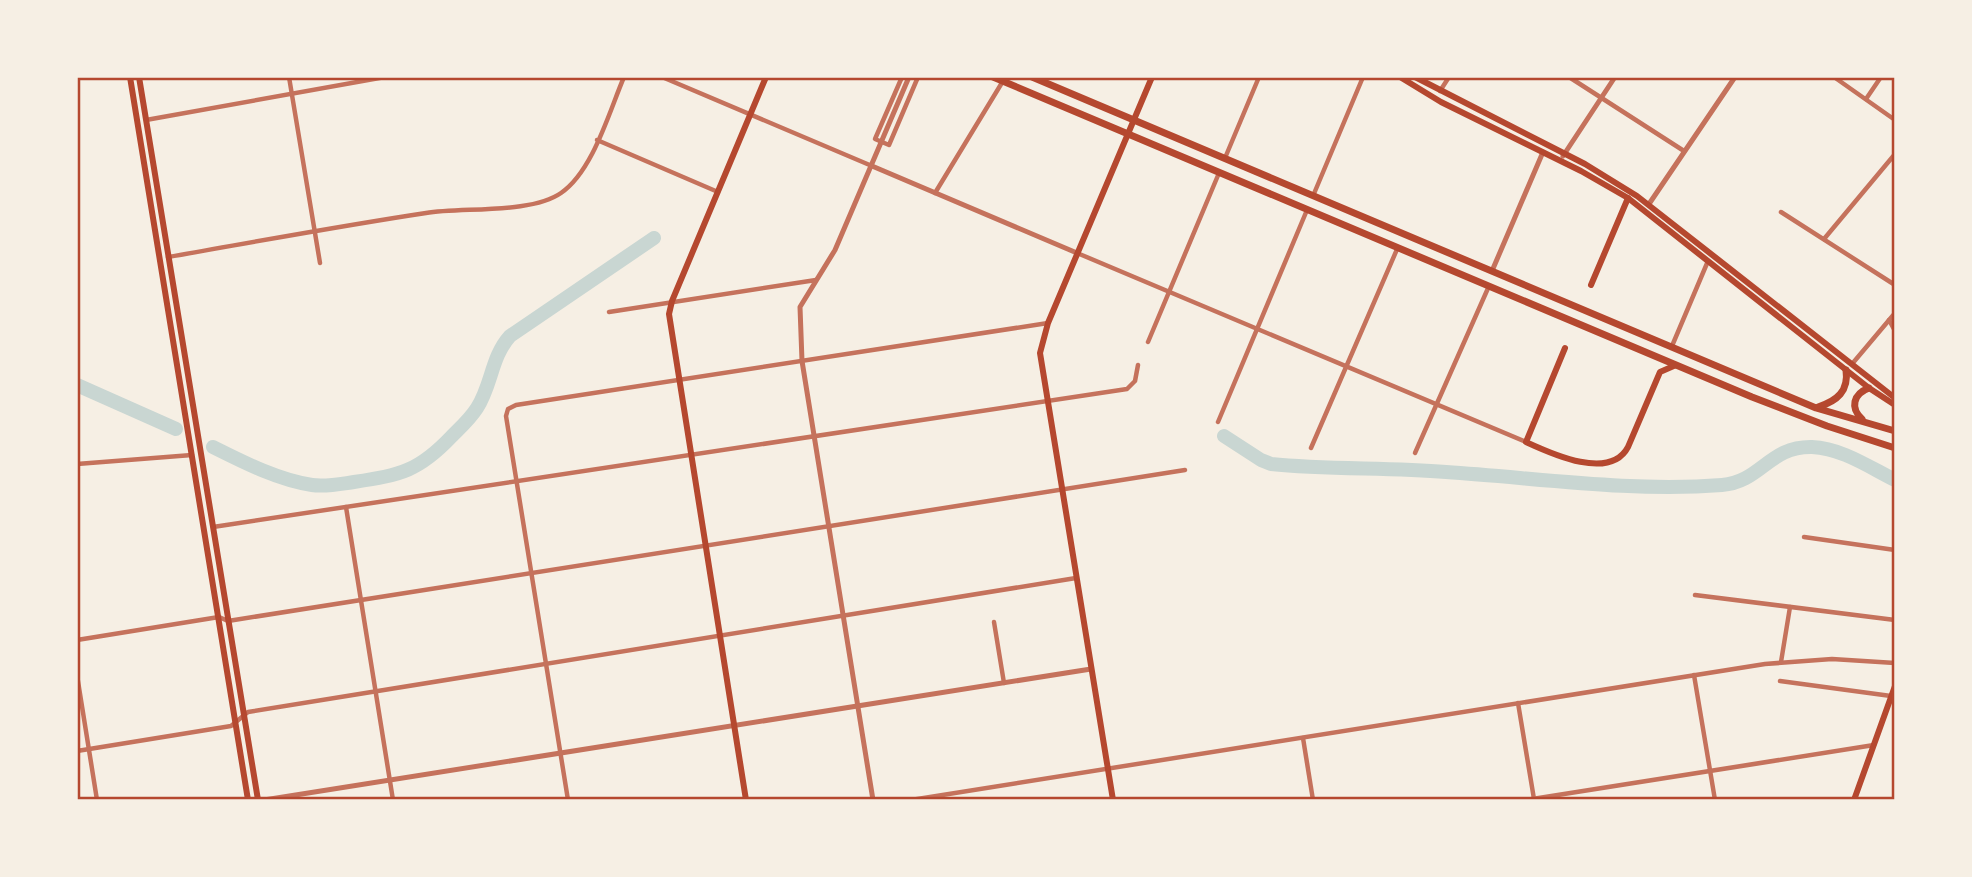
<svg xmlns="http://www.w3.org/2000/svg" width="1972" height="877" font-family="Cabin,sans-serif">
<rect width="100%" height="100%" fill="#f6efe4"/>
<g fill="none" stroke-linecap="round" stroke-linejoin="round">
<g stroke="#c9d6d2" stroke-width="14">
<polyline points="77,385 176,429"/>
<path d="M 1224,436 L 1261,460 L 1271,464 C 1329,470 1388,467 1446,472 C 1538,478 1630,492 1722,485 C 1761,482 1769,446 1812,447 C 1841,448 1869,467 1895,480"/>
<path d="M 213,447 C 243,462 278,480 312,485 C 326,487 340,484 354,482 C 401,475 419,471 452,436 C 461,427 470,419 477,408 C 492,385 491,357 510,336 L 654,238"/>
</g>
<g stroke="#c5725c" stroke-width="4.5">
<polyline points="289,77 320,263"/>
<polyline points="662,77 872,166"/>
<polyline points="902,77 875,139 889,145 918,77"/>
<polyline points="1569,77 1684,151"/>
<polyline points="1834,77 1895,120"/>
<polyline points="1440,91 1449,77"/>
<polyline points="1866,99 1881,77"/>
<polyline points="146,120 385,77"/>
<polyline points="597,140 718,192"/>
<polyline points="1225,158 1259,77"/>
<polyline points="935,193 1003,81"/>
<polyline points="1313,196 1363,77"/>
<polyline points="1781,212 1895,285"/>
<polyline points="1824,239 1895,154"/>
<polyline points="1077,253 1526,442"/>
<path d="M 168,257 C 254,242 340,226 426,213 C 463,207 531,214 561,193 C 593,171 609,112 624,77"/>
<polyline points="609,312 816,280"/>
<polyline points="1889,320 1895,331"/>
<polyline points="1148,342 1219,173"/>
<polyline points="1672,346 1708,261"/>
<polyline points="1852,364 1895,313"/>
<polyline points="1218,422 1307,210"/>
<polyline points="1311,448 1398,247"/>
<polyline points="1415,453 1489,286"/>
<polyline points="77,464 192,455"/>
<polyline points="346,507 393,800"/>
<polyline points="213,527 1127,389 1135,381 1138,365"/>
<polyline points="1804,537 1895,550"/>
<polyline points="1695,595 1895,620"/>
<polyline points="994,622 1004,683"/>
<polyline points="77,640 219,617 228,621 1185,470"/>
<polyline points="1781,662 1790,607"/>
<polyline points="77,675 97,800"/>
<polyline points="1694,675 1715,800"/>
<polyline points="1780,681 1891,696"/>
<polyline points="1518,703 1534,799"/>
<polyline points="1303,738 1313,800"/>
<polyline points="77,751 231,726 248,712 1076,578"/>
<polyline points="568,800 506,416 508,409 516,405 1048,323"/>
<polyline points="911,800 1765,664 1832,659 1895,663"/>
<polyline points="1526,800 1874,745"/>
</g>
<g stroke="#c5725c" stroke-width="5">
<polyline points="1563,156 1615,77"/>
<polyline points="872,166 1077,253"/>
<polyline points="1649,204 1735,77"/>
<polyline points="1492,271 1543,152"/>
<polyline points="264,800 1091,669"/>
<polyline points="873,800 802,361 800,307 835,250 909,77"/>
</g>
<g stroke="#b5482f" stroke-width="6">
<polyline points="1400,77 1441,102 1581,171 1628,198 1869,388 1895,405"/>
<polyline points="1415,77 1585,164 1637,196 1895,398"/>
<polyline points="1591,285 1628,198"/>
<path d="M 1565,348 L 1526,442 C 1552,454 1610,481 1628,447 L 1660,372 L 1676,365"/>
<polyline points="746,800 669,314 672,301 766,77"/>
<polyline points="1113,800 1040,353 1048,323 1152,77"/>
<polyline points="1854,800 1895,686"/>
</g>
<g stroke="#b5482f" stroke-width="6">
<polyline points="130,77 248,800"/>
<polyline points="139,77 258,800"/>
</g>
<g stroke="#b5482f" stroke-width="7">
<polyline points="993,77 1752,397 1827,426 1895,448"/>
<polyline points="1032,77 1816,408 1895,431"/>
<path d="M 1818,407 C 1837,401 1849,391 1846,370"/>
<path d="M 1862,419 C 1850,408 1853,394 1869,388"/>
</g>
</g>
<rect width="1972" height="877" fill="none" stroke="#f6efe4" stroke-width="158"/>
<rect x="79" y="79" width="1814" height="719" fill="none" stroke="#b5482f" stroke-width="2.5"/>
</svg>
